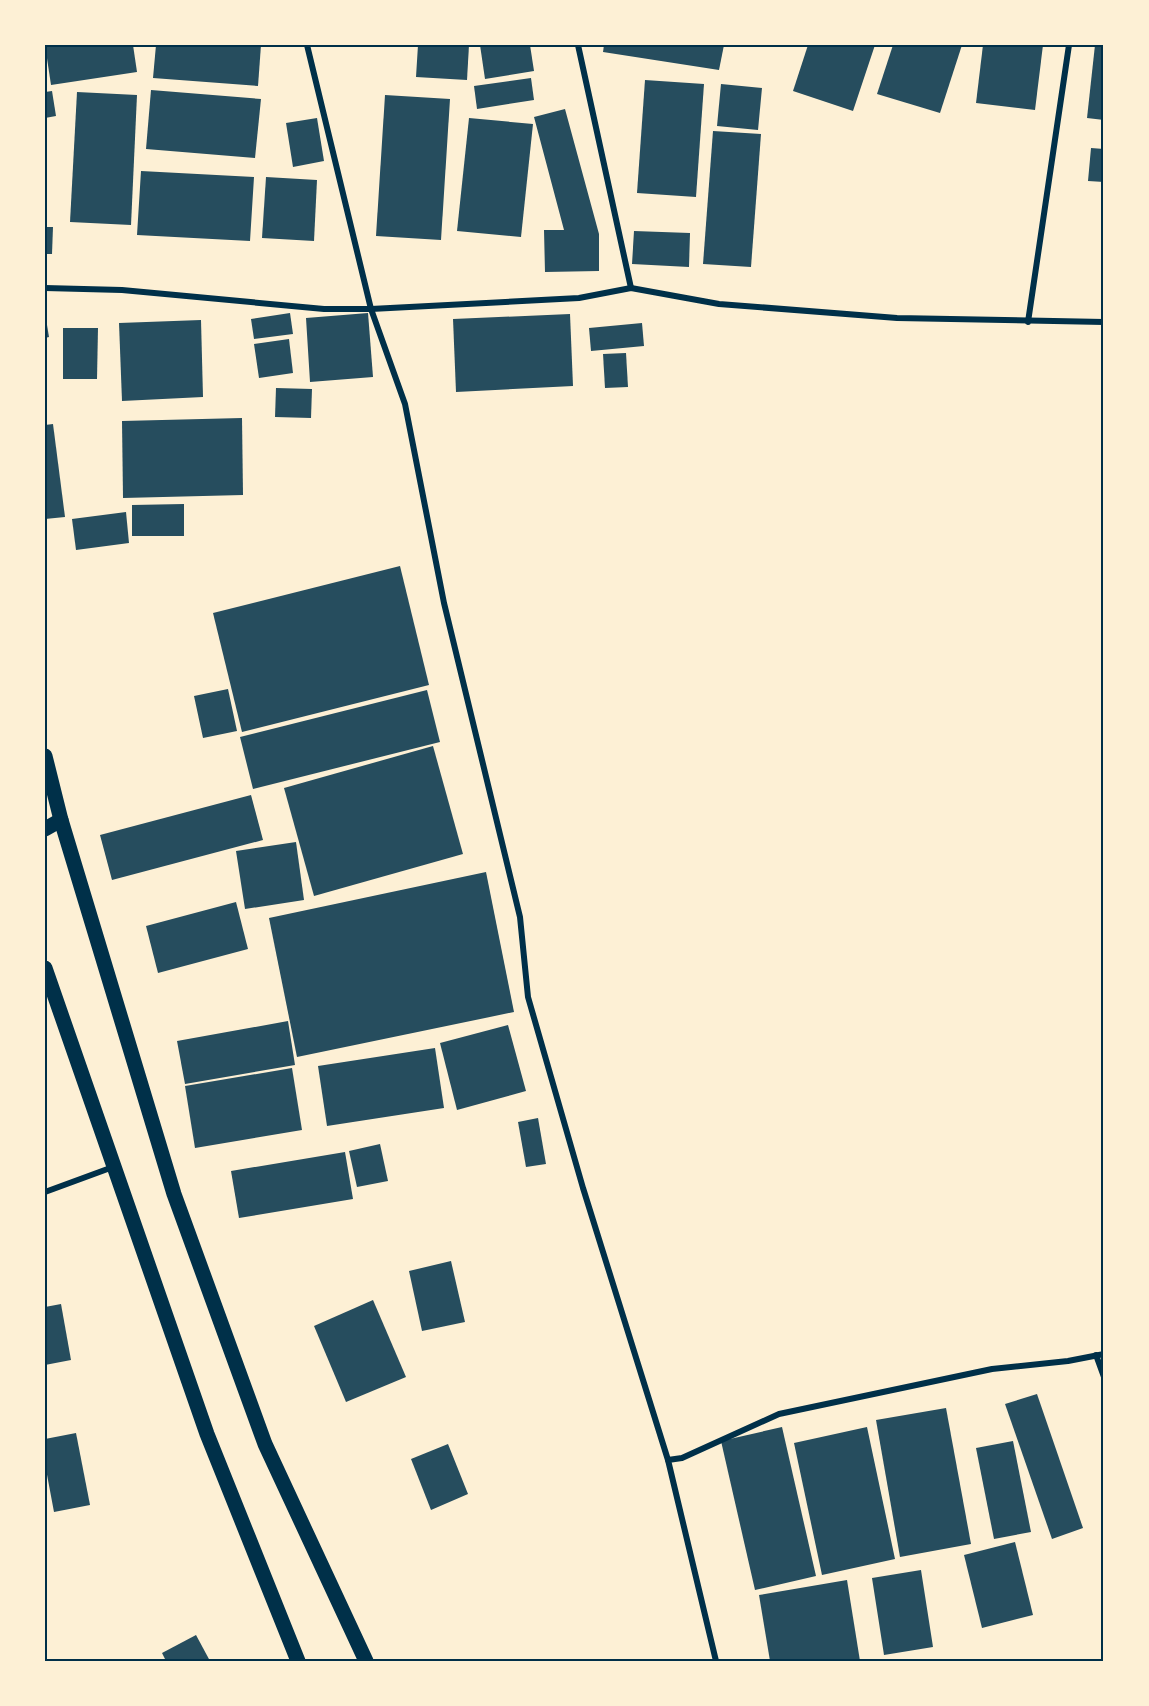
<svg xmlns="http://www.w3.org/2000/svg" width="1149" height="1706" font-family="Jost,sans-serif">
<rect width="100%" height="100%" fill="#fdf0d5"/>
<g fill="#264d5e">
<polygon points="45,45 133,45 137,72 51,85"/>
<polygon points="156,45 261,45 258,86 153,78"/>
<polygon points="418,45 469,45 467,80 416,77"/>
<polygon points="480,45 530,45 534,71 485,79"/>
<polygon points="604,45 724,45 719,70 603,52"/>
<polygon points="808,45 875,45 853,111 793,91"/>
<polygon points="893,45 962,45 940,113 877,94"/>
<polygon points="983,45 1043,45 1035,110 976,103"/>
<polygon points="1095,45 1104,45 1104,120 1087,118"/>
<polygon points="531,78 534,100 477,109 474,86"/>
<polygon points="645,80 704,84 696,197 637,193"/>
<polygon points="721,84 762,88 758,130 717,126"/>
<polygon points="151,90 261,99 255,158 146,149"/>
<polygon points="52,91 56,116 45,118 45,92"/>
<polygon points="77,92 137,95 131,225 70,222"/>
<polygon points="385,95 450,99 441,240 376,236"/>
<polygon points="565,109 599,234 599,271 545,272 544,230 564,230 534,117"/>
<polygon points="317,118 324,161 293,167 286,123"/>
<polygon points="469,118 533,124 521,237 457,231"/>
<polygon points="713,131 761,134 751,267 703,264"/>
<polygon points="1091,148 1104,149 1104,182 1088,181"/>
<polygon points="141,171 254,177 250,241 137,235"/>
<polygon points="266,177 317,180 314,241 262,238"/>
<polygon points="45,227 53,227 52,254 45,254"/>
<polygon points="634,231 690,233 689,267 632,264"/>
<polygon points="45,313 49,337 45,338"/>
<polygon points="290,313 293,334 254,339 251,319"/>
<polygon points="368,313 373,377 310,382 306,318"/>
<polygon points="570,314 573,386 456,392 453,319"/>
<polygon points="201,320 203,397 122,401 119,323"/>
<polygon points="642,323 644,346 591,351 589,328"/>
<polygon points="63,328 98,328 97,379 63,379"/>
<polygon points="289,339 293,373 259,378 254,344"/>
<polygon points="626,353 628,387 605,388 603,354"/>
<polygon points="276,388 312,389 311,418 275,417"/>
<polygon points="242,418 243,495 123,498 122,421"/>
<polygon points="53,424 65,517 45,519 45,425"/>
<polygon points="184,504 184,536 132,536 132,505"/>
<polygon points="126,512 129,543 76,550 72,519"/>
<polygon points="400,566 429,685 242,732 213,613"/>
<polygon points="228,689 237,731 203,738 194,696"/>
<polygon points="427,690 440,742 253,789 240,737"/>
<polygon points="433,746 463,854 314,896 284,788"/>
<polygon points="251,795 263,840 112,880 100,835"/>
<polygon points="296,842 304,900 245,909 236,851"/>
<polygon points="486,872 514,1012 297,1057 269,918"/>
<polygon points="236,902 248,949 158,973 146,926"/>
<polygon points="288,1021 295,1065 185,1084 177,1041"/>
<polygon points="508,1025 526,1091 457,1110 440,1043"/>
<polygon points="435,1048 444,1108 327,1126 318,1066"/>
<polygon points="292,1068 302,1130 195,1148 185,1086"/>
<polygon points="538,1118 546,1164 526,1167 518,1122"/>
<polygon points="380,1144 388,1181 357,1187 349,1151"/>
<polygon points="345,1152 353,1199 239,1218 231,1171"/>
<polygon points="451,1261 465,1322 422,1331 409,1271"/>
<polygon points="373,1300 406,1377 346,1402 314,1326"/>
<polygon points="61,1304 71,1360 45,1365 45,1307"/>
<polygon points="1037,1394 1083,1528 1052,1539 1005,1404"/>
<polygon points="946,1408 971,1544 900,1557 876,1420"/>
<polygon points="782,1427 816,1576 755,1590 721,1441"/>
<polygon points="867,1427 895,1559 822,1575 794,1443"/>
<polygon points="76,1433 90,1505 54,1512 45,1464 45,1439"/>
<polygon points="1013,1441 1031,1532 994,1539 976,1448"/>
<polygon points="448,1444 468,1494 431,1510 411,1459"/>
<polygon points="1015,1542 1033,1615 982,1628 964,1555"/>
<polygon points="921,1570 933,1647 884,1655 872,1578"/>
<polygon points="847,1580 860,1661 770,1661 759,1595"/>
<polygon points="196,1635 210,1661 166,1661 162,1653"/>
</g>
<g fill="none" stroke-linecap="round" stroke-linejoin="round">
<g stroke="#003049" stroke-width="6">
<polyline points="307,45 371,309 405,404 444,603 520,917 528,997 583,1188 668,1460 716,1661"/>
<polyline points="578,45 631,288"/>
<polyline points="45,288 122,290 324,309 371,309 579,298 631,288 719,304 897,318 1104,322"/>
<polyline points="1028,322 1069,45"/>
<polyline points="45,1192 113,1167"/>
<polyline points="1096,1355 1104,1377"/>
<polyline points="668,1460 682,1458 779,1414 992,1369 1068,1361 1104,1354"/>
</g>
<g stroke="#003049" stroke-width="15">
<polyline points="45,756 61,820 174,1194 265,1444 366,1661"/>
<polyline points="45,829 61,820"/>
<polyline points="45,968 207,1434 298,1661"/>
</g>
</g>
<rect width="1149" height="1706" fill="none" stroke="#fdf0d5" stroke-width="93"/>
<rect x="46" y="46" width="1056" height="1614" fill="none" stroke="#003049" stroke-width="2"/>
</svg>
